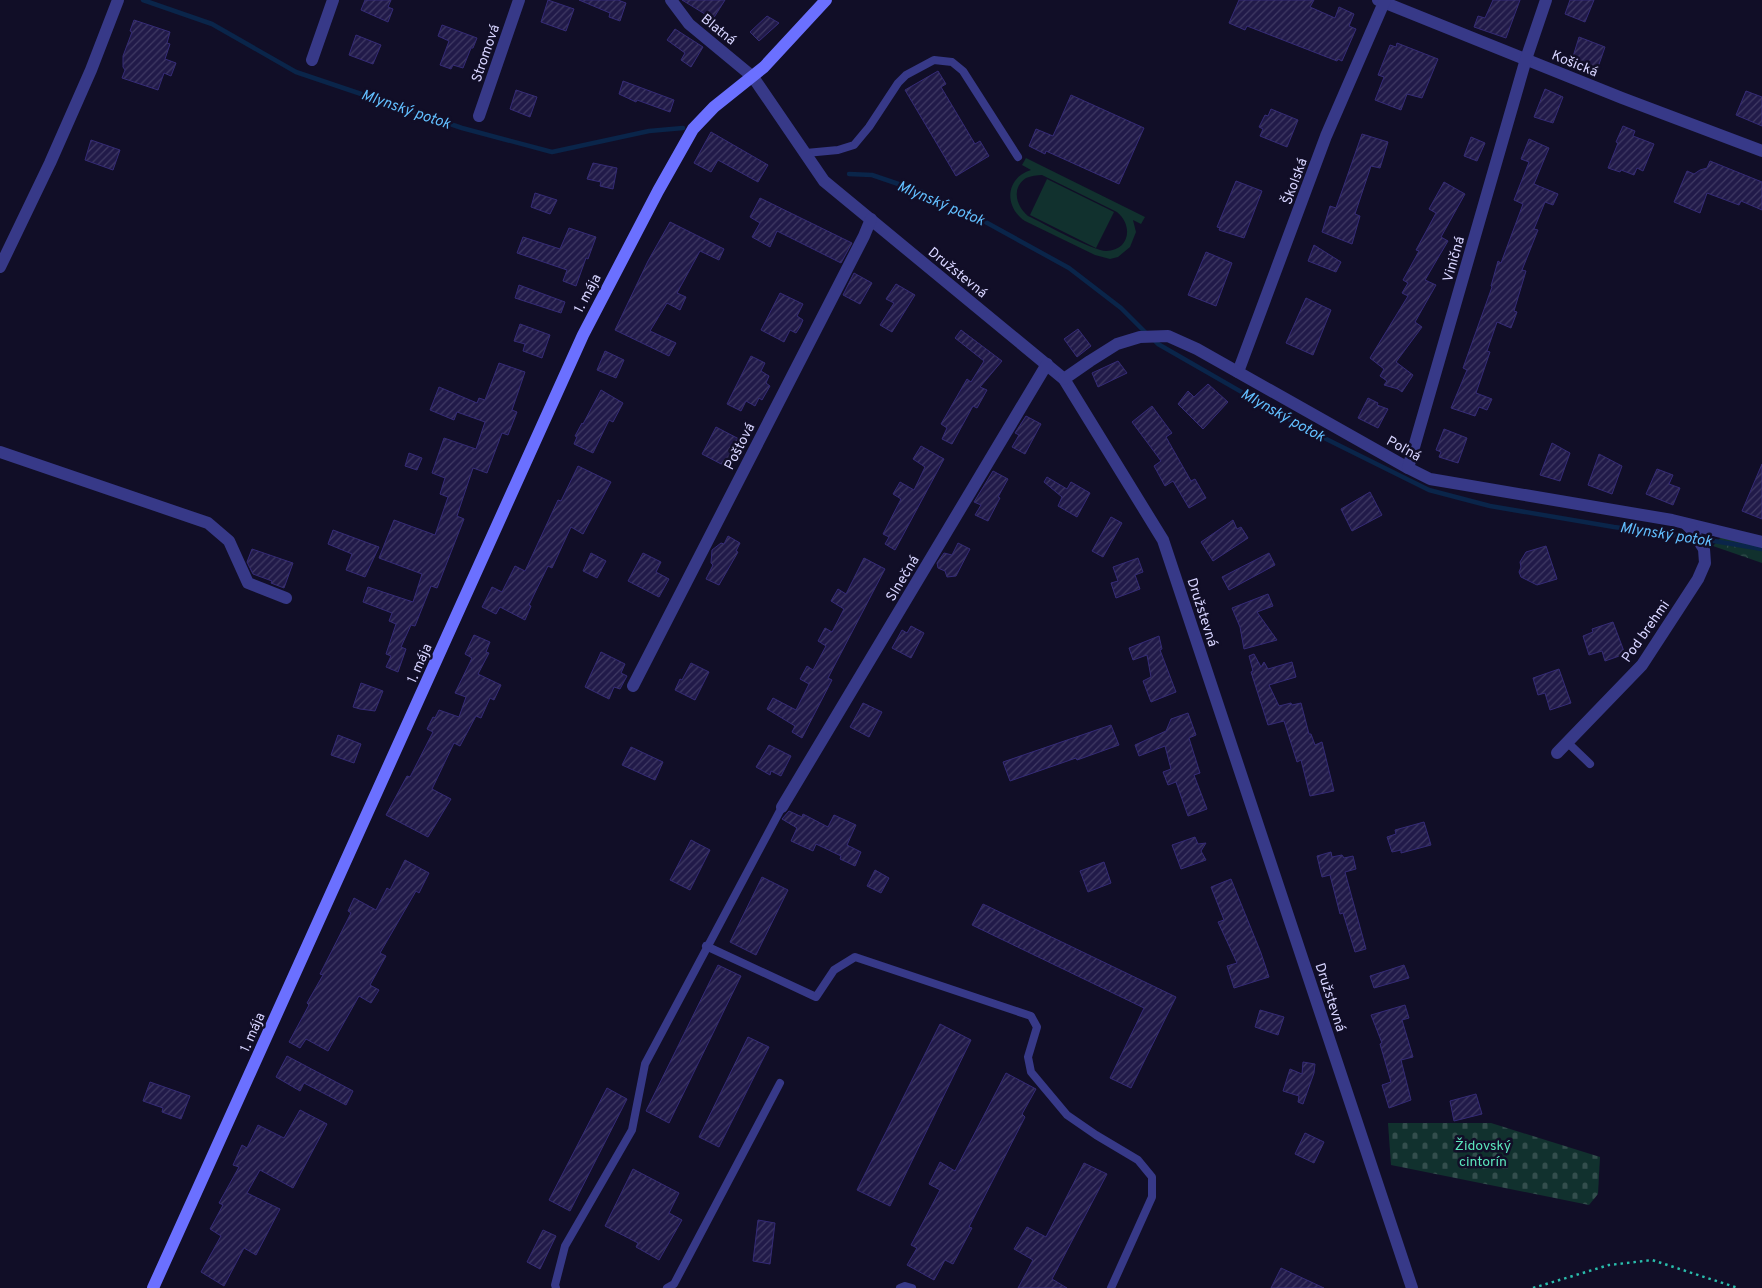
<svg xmlns="http://www.w3.org/2000/svg" width="1762" height="1288" font-family="Overpass,sans-serif">
<defs>
<pattern id="forest-crowns" width="20" height="18" patternUnits="userSpaceOnUse" patternTransform="scale(1.25)"><rect width="20" height="18" fill="#11312e"/><path d="M2 6a3 3 0 1 1 6 0M12 15a3 3 0 1 1 6 0" fill="none" stroke="#334e4d"/></pattern>
<pattern id="cemetery-stones" width="16" height="16" patternUnits="userSpaceOnUse" patternTransform="scale(1.25)"><rect width="16" height="16" fill="#11312e"/><path d="M2 7V4a2 2 0 0 1 4 0v3zM10 15v-3a2 2 0 0 1 4 0v3z" fill="#334e4d"/></pattern>
<pattern id="building-hatch" width="6" height="6" patternUnits="userSpaceOnUse" patternTransform="scale(1.25)"><rect width="6" height="6" fill="#211a49"/><path d="M-1 1l2-2M0 6l6-6M5 7l2-2" fill="none" stroke="#403a64"/></pattern>
</defs>
<rect width="100%" height="100%" fill="#110e27"/>
<polygon fill="url(#forest-crowns)" points="1723,535 1762,539 1762,563 1713,546"/>
<polygon fill="url(#cemetery-stones)" points="1388,1123 1491,1123 1600,1157 1598,1194 1589,1205 1391,1165"/>
<g fill="#11312e" fill-rule="evenodd">
<path d="M 1026,158 L 1145,217 L 1141,224 L 1133,220 L 1136,232 L 1130,247 L 1118,257 L 1110,259 L 1095,255 L 1025,221 C 1004,207 1005,178 1031,170 L 1022,165 ZM 1042,175 L 1117,212 C 1134,226 1129,251 1106,251 C 1093,251 1043,223 1028,216 C 1016,206 1011,188 1026,178 C 1031,176 1037,175 1042,175 Z"/>
<polygon points="1047,179 1114,212 1096,248 1030,215"/>
</g>
<g fill="none" stroke-linecap="round" stroke-linejoin="round">
<g stroke="#0a254a" stroke-width="4.5">
<polyline points="143,0 212,24 296,72 462,128 552,152 649,131 683,128"/>
<polyline points="849,174 872,175 922,192 980,219 1069,268 1121,308 1147,334"/>
<polyline points="1153,339 1158,344 1306,429 1429,490 1490,506 1614,527 1694,538"/>
<polyline points="1702,539 1762,549"/>
</g>
</g>
<g fill="url(#building-hatch)" stroke="#352b76">
<polygon points="365,0 391,0 388,7 393,9 388,22 361,10"/>
<polygon points="548,0 574,9 566,31 541,22"/>
<polygon points="579,0 618,0 626,3 620,21 609,17 610,13"/>
<polygon points="682,0 725,0 713,19"/>
<polygon points="1239,0 1314,0 1310,7 1335,18 1339,7 1354,14 1349,26 1356,29 1342,61 1338,59 1337,61 1247,26 1245,30 1229,23"/>
<polygon points="1493,0 1520,0 1506,38 1474,27 1478,16 1485,18"/>
<polygon points="1570,0 1594,0 1585,22 1565,14"/>
<polygon points="767,16 779,23 759,41 750,32"/>
<polygon points="134,20 170,32 167,43 170,44 165,59 176,63 171,76 164,73 158,90 122,78 125,70 123,67 123,56 132,32 130,31"/>
<polygon points="442,25 477,38 473,48 471,48 463,68 453,65 451,69 440,65 449,41 438,36"/>
<polygon points="675,29 703,47 691,67 681,60 685,53 667,40"/>
<polygon points="356,35 381,45 373,64 349,55"/>
<polygon points="1579,37 1605,47 1597,70 1572,60"/>
<polygon points="1397,43 1438,59 1422,98 1407,94 1401,110 1375,100 1384,77 1378,75 1390,45 1396,47"/>
<polygon points="938,71 946,84 941,87 975,144 980,141 989,156 956,176 905,90"/>
<polygon points="623,81 674,100 670,112 637,100 636,102 619,94"/>
<polygon points="1545,89 1563,97 1553,123 1534,117"/>
<polygon points="516,90 537,97 530,117 510,109"/>
<polygon points="1746,91 1762,97 1762,126 1736,115"/>
<polygon points="1071,95 1144,128 1119,184 1046,151 1045,154 1029,146 1036,129 1053,136"/>
<polygon points="1271,109 1298,120 1287,147 1260,136 1263,129 1259,127 1265,115 1268,116"/>
<polygon points="1623,126 1635,131 1633,136 1654,144 1643,171 1637,168 1634,175 1621,170 1620,172 1608,168 1618,143 1616,142"/>
<polygon points="711,132 768,165 758,182 718,160 711,172 694,163"/>
<polygon points="1362,134 1388,142 1380,168 1371,166 1355,214 1360,216 1352,244 1322,232 1330,206 1336,208"/>
<polygon points="1471,137 1485,143 1477,161 1464,156"/>
<polygon points="1529,139 1549,148 1534,184 1558,194 1553,205 1545,202 1534,229 1538,230 1522,270 1526,271 1514,311 1517,312 1511,328 1497,322 1487,351 1490,352 1476,393 1492,399 1487,410 1479,407 1475,416 1451,408 1467,370 1463,368 1492,287 1491,286 1498,261 1501,263 1523,204 1514,200 1529,162 1521,159"/>
<polygon points="91,140 120,150 113,170 85,160"/>
<polygon points="1710,161 1762,182 1762,210 1741,201 1739,205 1707,193 1700,213 1674,202 1687,171 1694,174 1700,170 1707,168"/>
<polygon points="593,163 617,168 613,189 600,186 601,182 587,179"/>
<polygon points="1236,181 1262,191 1244,238 1219,230 1220,228 1217,227"/>
<polygon points="1444,182 1465,194 1441,237 1448,241 1425,280 1436,285 1415,322 1422,327 1396,362 1413,375 1402,392 1398,389 1384,385 1387,381 1380,376 1384,369 1370,358 1408,296 1402,293 1408,283 1403,280 1419,251 1416,250 1436,213 1429,209"/>
<polygon points="535,193 557,200 550,214 531,207"/>
<polygon points="760,198 852,243 841,263 777,231 770,247 752,237 760,223 750,217"/>
<polygon points="670,222 724,249 719,260 700,251 677,293 686,297 680,310 667,303 650,331 676,343 669,356 615,330 648,261"/>
<polygon points="569,228 596,237 588,259 586,258 576,286 563,281 567,270 517,253 523,237 560,249"/>
<polygon points="1314,245 1341,262 1336,272 1308,261"/>
<polygon points="1206,252 1232,263 1216,306 1188,295"/>
<polygon points="854,273 872,283 860,304 843,295"/>
<polygon points="896,284 915,295 892,332 880,325 894,303 886,299"/>
<polygon points="519,285 565,302 561,313 515,298"/>
<polygon points="780,293 803,304 797,316 803,320 800,327 796,333 790,330 784,342 761,330"/>
<polygon points="1306,298 1331,310 1313,355 1286,343"/>
<polygon points="520,324 550,335 542,358 523,351 525,344 514,341"/>
<polygon points="1078,329 1091,346 1077,357 1064,339"/>
<polygon points="961,330 1002,361 980,387 987,390 977,408 973,406 952,444 942,439 947,428 941,424 967,379 971,382 984,361 955,338"/>
<polygon points="605,351 624,360 616,378 597,370"/>
<polygon points="751,356 765,363 761,371 769,376 766,383 770,386 762,400 759,398 755,406 746,401 741,411 727,404"/>
<polygon points="1118,361 1127,373 1098,387 1092,373"/>
<polygon points="499,363 525,372 512,410 517,412 508,435 502,433 487,473 473,468 457,516 464,519 437,588 431,586 415,626 411,625 401,647 406,649 398,672 386,667 391,656 386,654 396,624 389,621 392,613 363,602 368,587 413,602 422,574 379,558 394,520 435,535 448,497 440,494 445,478 432,473 444,438 476,449 485,422 457,412 454,420 430,410 439,387 477,403 479,398 485,400"/>
<polygon points="1208,384 1228,402 1203,429 1178,404 1188,391 1194,397"/>
<polygon points="601,390 623,403 613,422 609,420 593,453 574,444 577,437 575,436 582,423 583,424"/>
<polygon points="1368,398 1378,403 1377,405 1388,409 1378,428 1358,418"/>
<polygon points="1152,406 1172,433 1166,437 1191,481 1195,479 1206,498 1189,508 1173,481 1165,486 1154,466 1161,461 1132,422"/>
<polygon points="1026,416 1041,424 1025,454 1012,447 1019,435 1015,433"/>
<polygon points="716,427 739,439 725,466 702,454"/>
<polygon points="1444,429 1467,438 1458,463 1439,457 1441,452 1436,450"/>
<polygon points="1552,443 1570,453 1560,481 1540,475"/>
<polygon points="921,446 944,459 895,550 885,544 889,537 883,534 901,499 893,494 900,482 914,490 925,467 913,459"/>
<polygon points="409,453 422,458 417,470 405,466"/>
<polygon points="1599,454 1622,466 1612,494 1588,485"/>
<polygon points="1762,464 1762,519 1742,511"/>
<polygon points="578,466 611,482 583,534 571,527 552,568 548,566 529,605 531,606 525,620 500,607 496,614 482,607 492,587 502,592 515,566 525,571 558,500 561,501"/>
<polygon points="1657,469 1673,475 1669,484 1680,488 1673,505 1646,494"/>
<polygon points="993,471 1008,479 998,497 1000,498 988,521 975,515 981,505 974,502"/>
<polygon points="1047,477 1067,489 1071,482 1090,493 1077,517 1058,506 1062,497 1044,482"/>
<polygon points="1370,492 1382,515 1352,531 1341,509"/>
<polygon points="1111,517 1122,523 1103,557 1092,551"/>
<polygon points="1233,520 1237,529 1241,527 1248,538 1213,561 1201,542"/>
<polygon points="333,530 379,547 365,577 346,570 352,554 328,544"/>
<polygon points="728,536 740,543 736,551 738,552 719,585 706,579 713,565 711,563 712,550 721,543 724,544"/>
<polygon points="958,543 970,549 956,576 947,577 945,571 938,568 937,563 944,553 952,555"/>
<polygon points="1546,546 1557,579 1537,585 1521,577 1519,572 1521,567 1520,562 1526,552"/>
<polygon points="252,549 293,563 284,588 271,583 272,581 253,574 247,562"/>
<polygon points="591,553 606,561 597,578 583,571"/>
<polygon points="643,553 661,562 656,572 669,579 659,597 628,581"/>
<polygon points="1269,553 1275,565 1229,590 1222,577"/>
<polygon points="864,558 885,569 828,678 832,680 802,738 792,732 795,726 767,709 773,698 796,710 809,684 800,679 807,666 813,670 826,646 818,641 825,628 832,632 844,609 831,601 838,589 846,594"/>
<polygon points="1138,558 1143,572 1135,575 1140,589 1116,598 1111,583 1118,581 1113,567"/>
<polygon points="1268,594 1273,606 1257,612 1277,640 1244,649 1240,627 1232,608"/>
<polygon points="1613,622 1625,654 1605,661 1602,651 1589,655 1583,636 1593,632 1592,629"/>
<polygon points="911,626 924,633 911,658 892,648 902,630 907,633"/>
<polygon points="474,635 490,642 486,652 489,653 478,674 501,685 494,700 490,698 481,718 476,716 460,746 454,743 432,789 451,799 428,837 386,815 407,776 410,777 433,732 427,729 433,717 435,718 439,710 459,717 466,697 455,693 472,658 465,654"/>
<polygon points="1159,636 1162,649 1160,650 1176,692 1151,702 1143,681 1151,677 1147,655 1133,660 1129,648"/>
<polygon points="601,652 625,664 621,673 627,676 620,689 614,687 609,699 585,687"/>
<polygon points="1254,654 1261,667 1264,662 1268,669 1292,662 1296,677 1269,685 1279,706 1291,703 1292,705 1301,703 1309,734 1311,734 1315,745 1322,742 1334,791 1310,796 1301,760 1297,762 1284,721 1268,725 1251,672 1253,671 1249,656"/>
<polygon points="691,663 709,672 695,700 675,690 680,679 682,680"/>
<polygon points="1559,669 1571,703 1550,710 1545,693 1538,695 1533,678"/>
<polygon points="361,683 383,691 375,711 360,709 353,707"/>
<polygon points="863,703 882,712 869,737 850,727"/>
<polygon points="1188,713 1196,735 1189,738 1200,773 1194,775 1207,809 1188,816 1176,782 1168,785 1163,772 1171,769 1165,746 1139,756 1135,745 1166,731 1171,719"/>
<polygon points="1111,725 1119,745 1077,760 1076,758 1010,781 1003,762"/>
<polygon points="338,735 361,744 354,763 331,755"/>
<polygon points="769,745 791,756 781,776 771,771 770,775 756,767"/>
<polygon points="631,747 663,762 655,780 622,765"/>
<polygon points="789,811 802,817 803,814 828,827 834,815 856,825 847,845 861,852 855,866 840,859 841,856 816,844 813,851 791,841 797,828 782,819"/>
<polygon points="1424,822 1431,845 1401,853 1401,850 1392,852 1387,837 1396,834 1395,830"/>
<polygon points="1195,837 1198,844 1206,843 1201,851 1206,860 1181,869 1172,845"/>
<polygon points="691,840 710,850 690,890 670,880"/>
<polygon points="1331,852 1332,857 1342,855 1344,858 1353,856 1356,869 1345,872 1366,949 1355,952 1343,913 1340,914 1330,875 1322,877 1317,856"/>
<polygon points="405,860 429,873 419,893 416,891 380,953 386,956 370,985 379,990 371,1003 359,996 328,1051 306,1039 300,1048 289,1042 309,1005 307,1003 323,975 320,974 351,913 348,911 354,898 376,910 387,888 390,890"/>
<polygon points="1104,862 1111,883 1088,892 1080,871"/>
<polygon points="875,870 889,878 881,893 867,886"/>
<polygon points="762,877 788,890 756,955 730,942"/>
<polygon points="1231,879 1261,953 1269,977 1234,988 1227,966 1237,963 1218,922 1224,920 1211,887"/>
<polygon points="983,904 1176,997 1131,1088 1110,1078 1144,1008 972,925"/>
<polygon points="718,965 741,976 669,1123 646,1111"/>
<polygon points="1404,965 1409,978 1374,988 1370,976"/>
<polygon points="1405,1005 1409,1018 1402,1020 1413,1057 1401,1060 1411,1100 1389,1108 1382,1085 1391,1082 1380,1044 1382,1043 1371,1015"/>
<polygon points="1260,1010 1284,1017 1278,1035 1255,1027"/>
<polygon points="940,1024 971,1040 890,1206 857,1190"/>
<polygon points="748,1037 769,1047 719,1147 699,1137"/>
<polygon points="287,1056 353,1091 346,1105 304,1083 300,1091 276,1077"/>
<polygon points="1303,1062 1315,1064 1314,1073 1303,1104 1298,1102 1299,1096 1283,1091 1290,1069 1302,1074"/>
<polygon points="1006,1073 1036,1089 1022,1114 1025,1117 969,1227 972,1228 953,1264 945,1260 934,1280 907,1265 917,1248 911,1245 940,1190 929,1184 940,1162 955,1171"/>
<polygon points="150,1082 190,1096 181,1119 162,1112 163,1108 143,1101"/>
<polygon points="607,1088 627,1099 570,1211 549,1200"/>
<polygon points="1476,1094 1482,1114 1454,1121 1450,1101"/>
<polygon points="300,1110 327,1124 293,1188 260,1170 247,1193 280,1209 256,1255 244,1248 224,1286 201,1272 221,1236 210,1229 223,1205 219,1203 239,1167 233,1165 242,1145 247,1148 258,1125 284,1138"/>
<polygon points="1305,1133 1324,1142 1314,1163 1295,1154"/>
<polygon points="1084,1163 1107,1174 1052,1279 1067,1288 1018,1288 1033,1260 1014,1249 1027,1227 1046,1237"/>
<polygon points="633,1169 679,1193 669,1213 682,1220 659,1260 636,1247 638,1243 605,1226"/>
<polygon points="758,1220 775,1223 770,1264 753,1261"/>
<polygon points="543,1230 556,1236 540,1269 527,1262"/>
<polygon points="1281,1268 1324,1288 1271,1288"/>
</g>
<g fill="none" stroke-linecap="round" stroke-linejoin="round">
<polyline stroke="#2abdac" stroke-width="2.5" stroke-dasharray="2.5 4" stroke-linecap="butt" points="1533,1288 1609,1265 1652,1260 1738,1288"/>
<g stroke="#373988" stroke-width="8">
<polyline points="806,153 838,150 854,145 869,127 898,83 906,75 934,60 952,62 963,71 1018,157"/>
<polyline points="1567,742 1590,764"/>
<polyline points="706,946 816,997 834,970 855,957 1031,1016 1037,1027 1028,1057 1031,1072 1067,1115 1096,1135 1138,1160 1152,1177 1152,1197 1111,1288"/>
<polyline points="556,1288 555,1285 565,1246 632,1130 645,1064 782,807"/>
<polyline points="667,1288 674,1284 780,1083"/>
<polyline points="900,1288 905,1286 912,1288"/>
</g>
<g stroke="#373988" stroke-width="12">
<polyline points="671,0 689,24 753,77 824,181 1064,379 1163,540 1412,1288"/>
<polyline points="1378,0 1622,98 1762,151"/>
<polyline points="312,60 333,0"/>
<polyline points="479,116 519,0"/>
<polyline points="0,267 50,163 91,70 118,0"/>
<polyline points="1238,372 1326,136 1385,0"/>
<polyline points="1064,379 1090,361 1117,344 1140,337 1168,336 1197,349 1408,468 1430,479 1672,520 1762,542"/>
<polyline points="0,452 208,523 229,541 248,583 286,598"/>
<polyline points="1408,468 1526,59 1546,0"/>
<polyline points="633,686 864,236 871,219"/>
<polyline points="1557,753 1642,665 1698,579 1705,563 1704,549 1692,530 1686,524"/>
<polyline points="782,807 1047,364"/>
</g>
<polyline stroke="#6b70ff" stroke-width="12" points="153,1288 583,335 658,191 693,129 714,107 764,67 826,0"/>
</g>
<g text-anchor="middle" stroke-width="5" stroke-linejoin="round" paint-order="stroke">
<g font-size="14" fill="#d7d4ff" stroke="#110e27">
<text transform="translate(719 29) rotate(39)" y="5">Blatná</text>
<text transform="translate(485 53) rotate(-71)" y="5">Stromová</text>
<text transform="translate(1575 63) rotate(22)" y="5">Košická</text>
<text transform="translate(1294 181) rotate(-70)" y="5">Školská</text>
<text transform="translate(1453 259) rotate(-74)" y="5">Viničná</text>
<text transform="translate(958 272) rotate(39)" y="5">Družstevná</text>
<text transform="translate(587 293) rotate(-62)" y="5">1. mája</text>
<text transform="translate(739 446) rotate(-63)" y="5">Poštová</text>
<text transform="translate(1404 448) rotate(29)" y="5">Poľná</text>
<text transform="translate(902 578) rotate(-59)" y="5">Slnečná</text>
<text transform="translate(1203 612) rotate(72)" y="5">Družstevná</text>
<text transform="translate(1645 631) rotate(-55)" y="5">Pod brehmi</text>
<text transform="translate(419 663) rotate(-66)" y="5">1. mája</text>
<text transform="translate(1331 997) rotate(72)" y="5">Družstevná</text>
<text transform="translate(252 1032) rotate(-66)" y="5">1. mája</text>
</g>
<g font-size="14" fill="#5be5bb" stroke="#110e27">
<text x="1483" y="1150">Židovský<tspan x="1483" dy="16">cintorín</tspan></text>
</g>
<g font-size="15" font-style="italic" fill="#62bfff" stroke="#110e27">
<text transform="translate(406 109) rotate(19)" y="5">Mlynský potok</text>
<text transform="translate(941 203) rotate(23)" y="5">Mlynský potok</text>
<text transform="translate(1283 415) rotate(29)" y="5">Mlynský potok</text>
<text transform="translate(1666 534) rotate(9)" y="5">Mlynský potok</text>
</g>
</g>
</svg>
